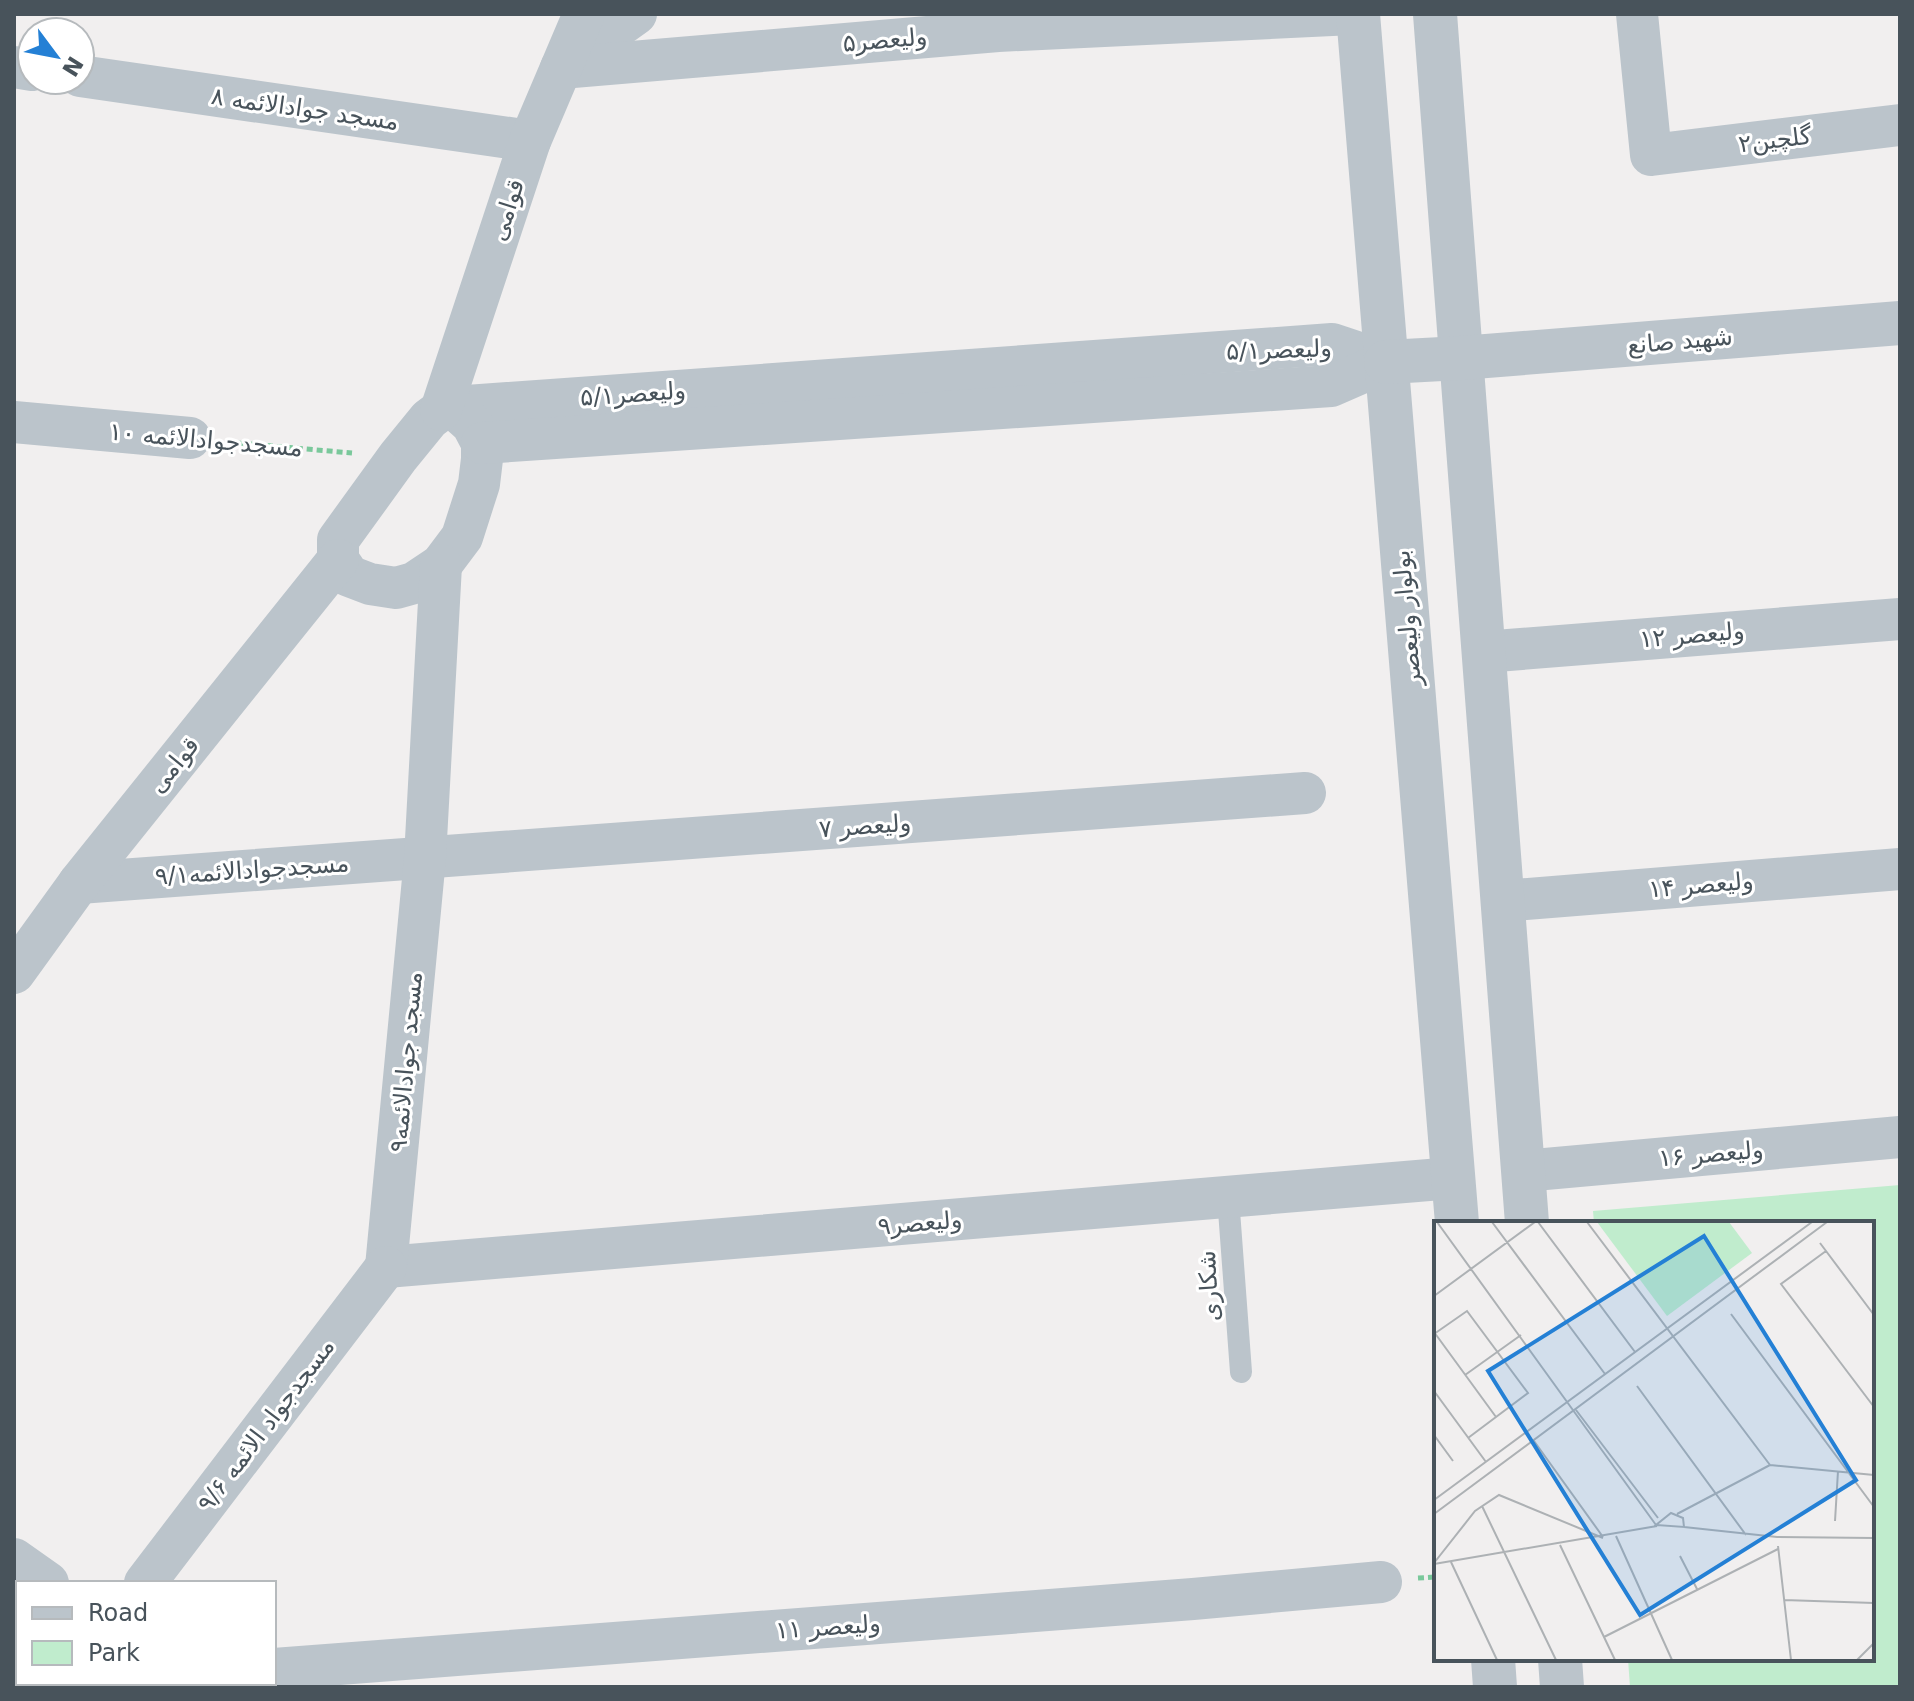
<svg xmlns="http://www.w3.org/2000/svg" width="1914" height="1701" font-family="'DejaVu Sans','Noto Naskh Arabic',sans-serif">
<rect width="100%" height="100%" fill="#f1efef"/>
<polygon fill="#c0eccd" points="1900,1185 1900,1687 1630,1687 1628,1659 1872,1659 1872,1223 1594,1223 1593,1211"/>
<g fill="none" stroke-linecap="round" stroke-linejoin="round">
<g stroke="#7ac89b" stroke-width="5" stroke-dasharray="6 4" stroke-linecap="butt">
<polyline points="227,442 352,453"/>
<polyline points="1418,1578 1436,1577"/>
</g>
<polyline stroke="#bbc4cb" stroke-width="22" points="1228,1197 1241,1372"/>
<g stroke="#bbc4cb" stroke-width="42">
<polyline points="1637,14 1651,155 1900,125"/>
<polyline points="14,67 32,70"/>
<polyline points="562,67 636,14"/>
<polyline points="561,68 998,31 1353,14"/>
<polyline points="80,76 530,141"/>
<polyline points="453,407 1332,344 1386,362"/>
<polygon points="453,407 472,424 482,443 482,459 479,484 462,537 441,565 414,583 396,588 370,584 349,576 338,560 338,540 398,457 429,419 441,410"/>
<polyline points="441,410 530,141 584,14"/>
<polyline points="14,422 190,438"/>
<polyline points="482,443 1331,386 1386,362"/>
<polyline points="1483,652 1900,619"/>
<polyline points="79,883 1305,793"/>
<polyline points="1502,901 1900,869"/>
<polyline points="14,973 79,883 338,560"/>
<polyline points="1523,1171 1900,1137"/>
<polyline points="386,1267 1453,1178"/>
<polyline points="386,1267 425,858 441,565"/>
<polyline points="14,1559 48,1583"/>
<polyline points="145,1583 386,1267"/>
<polyline points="274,1669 1193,1599 1381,1582"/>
<polyline points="42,1687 97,1683"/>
</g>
<g stroke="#bbc4cb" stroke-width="44">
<polyline points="1358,14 1457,1223"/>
<polyline points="1435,14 1527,1223"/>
<polyline points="1386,362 1461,358 1900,323"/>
<polyline points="1493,1659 1495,1687"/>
<polyline points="1560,1659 1562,1687"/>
</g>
</g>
<g text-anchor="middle" stroke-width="6" stroke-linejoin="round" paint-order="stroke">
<g font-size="24" fill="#48535b" stroke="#fff">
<text transform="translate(885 40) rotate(-5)" y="8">ولیعصر۵</text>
<text transform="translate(305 109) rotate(8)" y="8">۸ مسجد جوادالائمه</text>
<text transform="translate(1775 140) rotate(-7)" y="8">گلچین۲</text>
<text transform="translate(507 210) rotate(-72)" y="8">قوامی</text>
<text transform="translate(1680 341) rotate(-5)" y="8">شهید صانع</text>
<text transform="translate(1279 350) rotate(-2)" y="8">ولیعصر۵/۱</text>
<text transform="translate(633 394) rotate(-4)" y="8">ولیعصر۵/۱</text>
<text transform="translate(206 440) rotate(5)" y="8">مسجدجوادالائمه ۱۰</text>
<text transform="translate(1407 618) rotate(-95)" y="8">بولوار ولیعصر</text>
<text transform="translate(1692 635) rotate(-5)" y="8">ولیعصر ۱۲</text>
<text transform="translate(174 765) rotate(-51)" y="8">قوامی</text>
<text transform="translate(865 826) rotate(-4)" y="8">ولیعصر ۷</text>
<text transform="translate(252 870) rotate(-4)" y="8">مسجدجوادالائمه۹/۱</text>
<text transform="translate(1701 885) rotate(-5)" y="8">ولیعصر ۱۴</text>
<text transform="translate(406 1062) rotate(-85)" y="8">مسجد جوادالائمه۹</text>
<text transform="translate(1711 1154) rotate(-5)" y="8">ولیعصر ۱۶</text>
<text transform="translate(920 1223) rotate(-5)" y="8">ولیعصر۹</text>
<text transform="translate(1209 1286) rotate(-94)" y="8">شکاری</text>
<text transform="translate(266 1425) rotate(-53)" y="8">مسجدجواد الائمه ۹/۶</text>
<text transform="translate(828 1627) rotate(-4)" y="8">ولیعصر ۱۱</text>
</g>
</g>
<g transform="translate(1434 1221)">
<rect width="440" height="440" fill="#f1efef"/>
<path d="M 163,1 L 295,1 L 318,32 L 233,95 Z" fill="#c0eccd"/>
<path fill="none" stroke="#adb1b4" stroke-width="2" d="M 3,1 L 222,304M 58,1 L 171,153M 104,1 L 201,131M 153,1 L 336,244M 386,22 L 440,94M 392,30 L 347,63 L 440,186M 0,75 L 101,1M 297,93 L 440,286M 0,111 L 62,196M 0,113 L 33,90 L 94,172 L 34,217M 31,154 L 87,114M 203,165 L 312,314M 0,170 L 52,241M 142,189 L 224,297M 0,214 L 19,240M 100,220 L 169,316M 336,244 L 440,254M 0,279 L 378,1M 48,285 L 122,439M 237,292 L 249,297 L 250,306 L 222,304 ZM 0,293 L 393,1M 243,293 L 336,244M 401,300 L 404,250M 250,306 L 343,316 L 440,317M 182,315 L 238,439M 126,324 L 181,439M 344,325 L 357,439M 246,335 L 263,368M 17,341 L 63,439M 0,342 L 41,290 L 65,274 L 169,317M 0,343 L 223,305M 350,379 L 440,382M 170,416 L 344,328M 423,439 L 440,422"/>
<path fill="#2480d5" fill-opacity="0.15" stroke="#2480d5" stroke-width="4" d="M 270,15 L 422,259 L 206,394 L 54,150 Z"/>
<rect width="440" height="440" fill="none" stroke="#48535b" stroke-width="4"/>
</g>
<rect width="1914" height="1701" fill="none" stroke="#48535b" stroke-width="32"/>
<rect x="16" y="1581" width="260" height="104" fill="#ffffff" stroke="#b6babd" stroke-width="2"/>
<rect x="32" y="1607" width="40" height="12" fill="#bbc4cb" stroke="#b6babd" stroke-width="2"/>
<text x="88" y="1621" font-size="24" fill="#48535b">Road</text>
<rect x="32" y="1641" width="40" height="24" fill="#c0eccd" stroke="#b6babd" stroke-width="2"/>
<text x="88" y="1661" font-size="24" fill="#48535b">Park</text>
<g transform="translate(56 56) rotate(122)"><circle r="38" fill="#ffffff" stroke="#b6babd" stroke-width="2"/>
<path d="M0-6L14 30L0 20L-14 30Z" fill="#2480d5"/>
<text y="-12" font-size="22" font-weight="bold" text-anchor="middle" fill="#48535b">N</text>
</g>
</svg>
